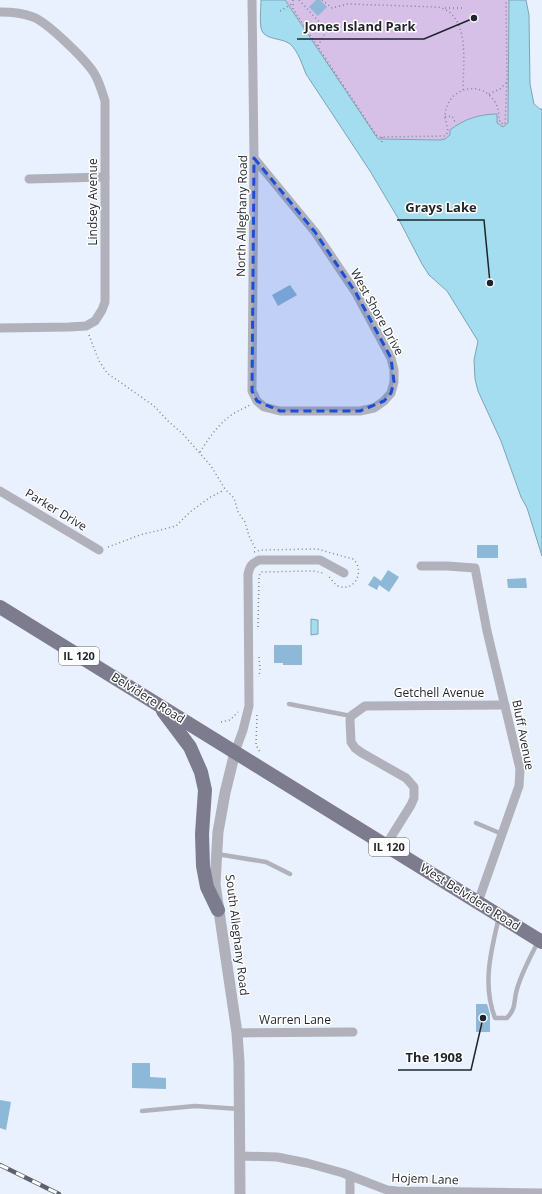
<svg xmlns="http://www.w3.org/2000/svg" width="542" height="1194" font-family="'Open Sans',sans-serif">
<rect width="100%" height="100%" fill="#e9f0fe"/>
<polygon fill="#d6c0e8" points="285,0 509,0 508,123 503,127 497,123 467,120 451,130 450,135 445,139 440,140 378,139"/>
<g fill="#a4ddef" stroke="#7ca5b4">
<path d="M 261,0 L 285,0 L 378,139 L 440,140 L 445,139 L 450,135 L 450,130 C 464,119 480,114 497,114 L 497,123 L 503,127 L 508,123 L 509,0 L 526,0 L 529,15 L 530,84 L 534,104 L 540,109 L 542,109 L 542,556 L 527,508 L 521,497 L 501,441 L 478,391 L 475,379 L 474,360 L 478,341 L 447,291 L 429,275 L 422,264 L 398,218 L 370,171 L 306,74 C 302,64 298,51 290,44 C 283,38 266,40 262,31 C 259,25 261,8 261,0 Z"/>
<polygon points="311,619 318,620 318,634 311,635"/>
</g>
<g fill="#8eb8d7">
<polygon points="316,0 320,0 327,7 318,16 309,7"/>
<polygon points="290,285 297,295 278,306 272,295"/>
<rect x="477" y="545" width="21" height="13"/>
<polygon points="388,570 399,577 389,592 379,585 377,590 368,585 374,576 381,581"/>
<polygon points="526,578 527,588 508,588 507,579"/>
<polygon points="274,645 302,645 302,665 283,665 283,663 274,663"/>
<polygon points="476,1004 487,1004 490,1014 490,1032 476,1032"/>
<polygon points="132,1063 150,1063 150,1077 166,1078 166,1089 132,1088"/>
<polygon points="0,1100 11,1102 6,1130 0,1128"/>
</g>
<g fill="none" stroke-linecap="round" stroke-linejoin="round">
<g stroke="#808590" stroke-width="1.5" stroke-dasharray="1 3" stroke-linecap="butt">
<path d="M 293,0 L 293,9 L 376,135 L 380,137 L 445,136 C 451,130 445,124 445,116 C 445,112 446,108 448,104 C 454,89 477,83 489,95 C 499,104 498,111 500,123 L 505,124 L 507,81 L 506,0"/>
<polyline points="299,0 323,26 324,35 318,46"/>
<path d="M 322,0 L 332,8 L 348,4 L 437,7 C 471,13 463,64 463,89 L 464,92"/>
<polyline points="445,8 465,8"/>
<polyline points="280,11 292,4"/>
<polyline points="489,94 500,89 507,82"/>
<polyline points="445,117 452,116 456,124"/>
<polyline points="382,137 382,145"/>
<polyline points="89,335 99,361 107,373 154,406 169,422 183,434 211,466 225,489 234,498 238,512 245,522 249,536 256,550"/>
<path d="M 200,452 C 209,438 219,423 233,414 C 239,410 245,408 250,405"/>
<polyline points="108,547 140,535 176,526 190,512 209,498 224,490"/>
<path d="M 254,552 L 261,550 L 317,549 L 353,559 C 365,569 356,593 338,586 C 333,583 331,578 327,575"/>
<polyline points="258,627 259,576 261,572 313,571 323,573"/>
<polyline points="259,657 260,669 259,677"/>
<polyline points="257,715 256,745 260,752"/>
<polyline points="221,722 230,720 238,712"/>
</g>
<g stroke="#b1b1bb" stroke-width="4.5">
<polyline points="289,704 351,716"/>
<polyline points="476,823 502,834"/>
<polyline points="217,854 266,862 290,874"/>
<path d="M 499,917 C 491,951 482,984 495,1018 L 507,1018 C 517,1007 513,1002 517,989 C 522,972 530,957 538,942"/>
<polyline points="142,1111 195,1106 240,1109"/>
</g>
<g stroke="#b1b1bb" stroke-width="9">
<polyline points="252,0 254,158 252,391 257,401 264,407 280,411 360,411 374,408 384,401 391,393 394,382 394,370 391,358 356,293 315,232 254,158"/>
<path d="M 0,12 C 11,12 23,13 33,17 C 47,22 85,59 94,73 C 99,81 102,91 105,101 L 105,302 L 102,310 L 95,321 L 86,326 L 69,327 L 0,328"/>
<polyline points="29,179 105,177"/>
<polyline points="0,491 99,550"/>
<polyline points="421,566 447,566 475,568 487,631 520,769 519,786 478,902"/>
<path d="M 235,752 L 243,730 L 249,706 L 248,574 C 250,566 251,564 259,560 L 320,560 L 344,573"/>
<polyline points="386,845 411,805 414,798 414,787 406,778 362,753 355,748 351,742 350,720 351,716 365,706 505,705"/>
<polyline points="237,1033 353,1032"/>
<polyline points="241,1156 277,1157 307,1163 343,1173 387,1190 397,1191 542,1193"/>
<polyline points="350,1176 350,1194"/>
</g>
<polyline stroke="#b1b1bb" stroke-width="11" points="235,752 225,793 218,832 215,884 237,1033 239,1062 240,1194"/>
<g stroke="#7d7c8f" stroke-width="14">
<polyline points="0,607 542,942"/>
<polyline points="163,711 190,747 201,772 205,790 202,834 203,866 207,887 218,910"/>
</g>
<g stroke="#5c616b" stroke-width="4.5">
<polyline id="rail" points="0,1165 59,1194"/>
</g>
<use href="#rail" stroke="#fff" stroke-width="3" stroke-dasharray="9" stroke-linecap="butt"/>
</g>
<path fill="#1d4ed8" fill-opacity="0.2" stroke="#1d4ed8" stroke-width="3" stroke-dasharray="8 5" stroke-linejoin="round" d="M 254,158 L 315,232 L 356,293 L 391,358 L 394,382 L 391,393 L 384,401 L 360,411 L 280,411 L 257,401 L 252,391 Z"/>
<g text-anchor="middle" stroke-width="3" stroke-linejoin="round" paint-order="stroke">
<g fill="#fff" stroke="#62656b" stroke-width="1">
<rect x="59" y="647" width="40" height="18" rx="3"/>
<rect x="369" y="838" width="40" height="18" rx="3"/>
</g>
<g font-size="11" font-weight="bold" fill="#1f232b">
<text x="79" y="660">IL 120</text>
<text x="389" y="851">IL 120</text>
</g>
<g font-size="12" fill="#1f232b" stroke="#fff">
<text transform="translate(93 202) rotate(-90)" y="4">Lindsey Avenue</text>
<text transform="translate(242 216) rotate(-89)" y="4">North Alleghany Road</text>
<text transform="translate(377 312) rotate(61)" y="4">West Shore Drive</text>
<text transform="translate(56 510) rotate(31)" y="4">Parker Drive</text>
<text x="439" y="697">Getchell Avenue</text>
<text transform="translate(148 698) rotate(32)" y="4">Belvidere Road</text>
<text transform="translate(523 735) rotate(79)" y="4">Bluff Avenue</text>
<text transform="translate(470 897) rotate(32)" y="4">West Belvidere Road</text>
<text transform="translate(237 935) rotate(83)" y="4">South Alleghany Road</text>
<text x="295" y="1024">Warren Lane</text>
<text transform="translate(425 1179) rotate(2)" y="4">Hojem Lane</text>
</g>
</g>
<path fill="none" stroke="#1f232b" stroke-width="1.5" d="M474 18L424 39H297M490 283L484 220H397M483 1018L471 1070H398"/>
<g fill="#1f232b" stroke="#fff" stroke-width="1.5">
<circle cx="474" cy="18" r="4"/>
<circle cx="490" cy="283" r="4"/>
<circle cx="483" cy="1018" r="4"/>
</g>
<g font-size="13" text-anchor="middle" font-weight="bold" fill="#1f232b" stroke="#fff" stroke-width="3" stroke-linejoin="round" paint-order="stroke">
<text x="360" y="31">Jones Island Park</text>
<text x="441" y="212">Grays Lake</text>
<text x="434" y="1062">The 1908</text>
</g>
</svg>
